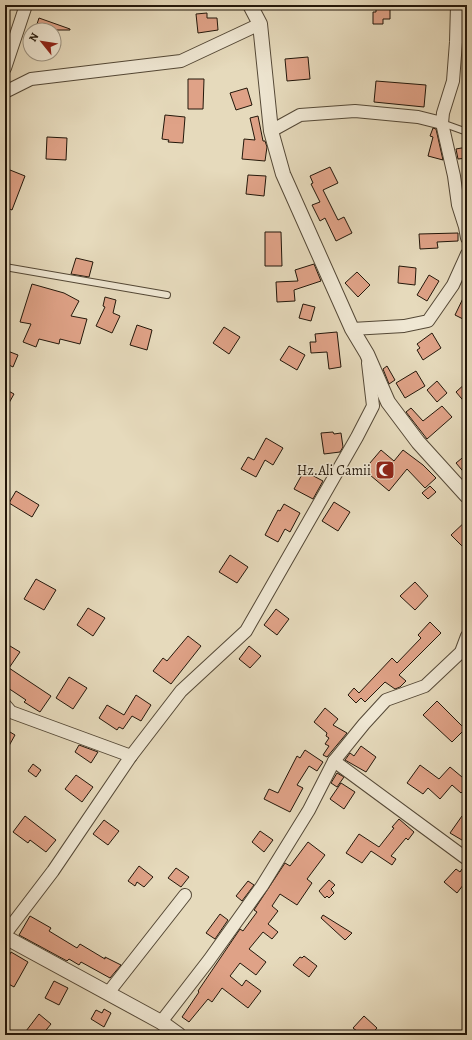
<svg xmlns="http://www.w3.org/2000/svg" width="472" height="1040" font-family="Alegreya,serif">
<rect width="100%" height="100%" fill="#e6dabc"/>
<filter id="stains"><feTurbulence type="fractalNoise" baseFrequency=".005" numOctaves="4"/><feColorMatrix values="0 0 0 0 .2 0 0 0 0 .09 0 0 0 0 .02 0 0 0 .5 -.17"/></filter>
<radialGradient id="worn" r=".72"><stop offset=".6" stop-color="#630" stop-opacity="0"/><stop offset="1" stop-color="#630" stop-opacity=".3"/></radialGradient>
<g fill="#dfa287" stroke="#23170a">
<polygon points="376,8 390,8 390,19 383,19 383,24 373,24 373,12 376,12"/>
<polygon points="207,13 207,18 217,18 218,30 198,33 196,14"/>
<polygon points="39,18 70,29 70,30 35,30"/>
<polygon points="308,57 310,79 287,81 285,59"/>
<polygon points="188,79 204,79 203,109 188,109"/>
<polygon points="376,81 426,85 424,107 374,102"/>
<polygon points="247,88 252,105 236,110 230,93"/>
<polygon points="165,115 185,117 183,143 168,142 169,140 162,139"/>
<polygon points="258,116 263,141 265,141 267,147 265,161 242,159 244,139 255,140 250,118"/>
<polygon points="433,128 436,129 443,160 428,156 433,137 430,136"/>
<polygon points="47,137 67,138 66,160 46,159"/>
<polygon points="467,147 467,158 458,159 456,149"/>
<polygon points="330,167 338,183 323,190 338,220 344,217 352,233 336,241 325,218 320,221 312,205 320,202 311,184 313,183 310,176"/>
<polygon points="5,168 25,176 12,210 5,207"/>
<polygon points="248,175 266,176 264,196 246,194"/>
<polygon points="265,232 281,232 282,266 265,266"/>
<polygon points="458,233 458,241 437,242 438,248 420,249 419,234"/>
<polygon points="76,258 93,262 89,277 71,274"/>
<polygon points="314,264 321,281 294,290 295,301 277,302 276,282 298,281 295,270"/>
<polygon points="399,266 416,268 415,285 398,283"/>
<polygon points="357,272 370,285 358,297 345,283"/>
<polygon points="429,275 439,281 427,301 417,295"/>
<polygon points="32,284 64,293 79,301 71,316 87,319 80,344 60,339 59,344 39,339 36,347 23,342 31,324 20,322"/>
<polygon points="467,290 467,321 455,315"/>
<polygon points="105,297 116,300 113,313 120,316 112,333 96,326 105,307 103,306"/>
<polygon points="303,304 315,307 311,321 299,318"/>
<polygon points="137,325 152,330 147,350 130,345"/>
<polygon points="224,327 240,337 229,354 213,343"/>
<polygon points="337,332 341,367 329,369 327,352 311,353 310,342 316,342 315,334"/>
<polygon points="432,333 441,348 423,360 417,350 420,348 417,344"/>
<polygon points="289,346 305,355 297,370 280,360"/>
<polygon points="5,350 18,355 13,367 5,363"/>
<polygon points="387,366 395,380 389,384 383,369"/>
<polygon points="416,371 425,386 405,398 396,383"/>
<polygon points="437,381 447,393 437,402 427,390"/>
<polygon points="467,382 467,405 456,392"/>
<polygon points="5,389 14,394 5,410"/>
<polygon points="442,406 452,417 427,439 406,412 411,408 423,421"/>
<polygon points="333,432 334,434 341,433 343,447 340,452 324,454 321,433"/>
<polygon points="266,438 283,448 273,465 265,460 256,477 241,469 248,457 254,460"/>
<polygon points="381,450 394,461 403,450 423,465 436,478 425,488 407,469 389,491 364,470"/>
<polygon points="467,454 467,476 456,463"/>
<polygon points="304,471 323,481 313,499 294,489"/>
<polygon points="430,486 436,492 428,499 422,493"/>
<polygon points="16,491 39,505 32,517 9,503"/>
<polygon points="334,502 350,512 338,531 322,521"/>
<polygon points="284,504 300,513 290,532 285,529 278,542 265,535 278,510 280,511"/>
<polygon points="467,520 467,551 451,535"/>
<polygon points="230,555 248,567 237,583 219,572"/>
<polygon points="36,579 56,590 44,610 24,599"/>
<polygon points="415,582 428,596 415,610 400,596"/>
<polygon points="88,608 105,618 93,636 77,625"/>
<polygon points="276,609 289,619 277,635 264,625"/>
<polygon points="430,622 441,633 399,675 406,681 400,687 395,689 385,682 365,702 361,698 356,703 348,695 354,688 359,693 392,658 397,663 421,638 418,635"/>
<polygon points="188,636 201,646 171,684 153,671 163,658 167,661"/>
<polygon points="5,643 20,652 9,668 51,696 40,712 24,702 26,700 5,686"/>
<polygon points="249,646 261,656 250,668 239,659"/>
<polygon points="69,677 87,688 73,709 56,698"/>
<polygon points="136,695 151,705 141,721 132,716 123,729 119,727 117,730 99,718 107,705 124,715"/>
<polygon points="437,701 465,729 452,742 423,715"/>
<polygon points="325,708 338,719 333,725 347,733 327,757 323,755 329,746 325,744 329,738 326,736 327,733 314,722"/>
<polygon points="5,729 15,735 5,753"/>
<polygon points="79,745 98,752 91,763 75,752"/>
<polygon points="361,746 376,757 366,772 345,760 350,753 354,756"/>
<polygon points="305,750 323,762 317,771 309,766 297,785 303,788 290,812 264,799 269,789 278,793 297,756 300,758"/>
<polygon points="33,764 41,770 36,777 28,771"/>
<polygon points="420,765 439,779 450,767 462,777 467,771 467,787 461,793 452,785 440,799 428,788 423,794 407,783"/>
<polygon points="337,773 344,777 337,787 331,783"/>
<polygon points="76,775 93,787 82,802 65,789"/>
<polygon points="341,783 355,792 344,809 330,799"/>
<polygon points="25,816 56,840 46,852 30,840 28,843 13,832"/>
<polygon points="462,816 467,820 467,843 450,833"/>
<polygon points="399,819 414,832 408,840 406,838 391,856 396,859 392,865 371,851 362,863 346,853 359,834 379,847 394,828 392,827"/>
<polygon points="104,820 119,831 108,845 93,834"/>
<polygon points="260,831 273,840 264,852 252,842"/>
<polygon points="308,842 325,855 307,879 312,883 297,905 280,894 272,906 278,911 268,924 278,932 272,939 263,932 249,949 266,962 256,975 240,963 230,976 242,986 246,980 261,991 248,1008 222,988 212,1002 208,999 189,1022 182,1017 199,992 198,991 240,929 243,931 257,912 254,910 285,863 290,866"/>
<polygon points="139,866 153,877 144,887 137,882 135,886 128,881"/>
<polygon points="176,868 189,877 181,887 168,878"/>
<polygon points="456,869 460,872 462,869 467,873 467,880 457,893 444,882"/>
<polygon points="329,880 335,885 331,889 334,893 329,898 327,896 325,898 319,891"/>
<polygon points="248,881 254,885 242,901 236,896"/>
<polygon points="220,914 228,920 215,939 206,933"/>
<polygon points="323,915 352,933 345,940 321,918"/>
<polygon points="30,916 51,928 49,931 77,948 80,944 105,959 105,957 121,965 110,978 81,962 79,965 69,959 67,961 19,935"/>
<polygon points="11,952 28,962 14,987 5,982 5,964"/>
<polygon points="304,956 317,966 309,977 293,965 300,957 302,958"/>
<polygon points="54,981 68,988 59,1005 45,998"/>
<polygon points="104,1009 111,1013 104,1027 91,1019 96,1010 102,1013"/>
<polygon points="39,1014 51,1024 42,1035 23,1035"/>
<polygon points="364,1016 377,1028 371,1035 362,1035 353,1028"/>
</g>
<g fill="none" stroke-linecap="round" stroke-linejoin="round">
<g stroke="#544836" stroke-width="8">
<g id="service">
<polyline points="442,123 467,132"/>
<polyline points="5,267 167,295"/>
</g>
</g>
<g stroke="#544836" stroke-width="14">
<g id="minor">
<polyline points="457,5 456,42 453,81 443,113 442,123 454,176 458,205 465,227 467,238"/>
<polyline points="5,68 26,5"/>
<polyline points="5,92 31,79 181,61 260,24"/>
<polyline points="271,131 300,115 355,111 418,117 442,123"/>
<polyline points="352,329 404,326 428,321 453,285 467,254"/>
<polyline points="5,705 11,712 131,756"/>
<polyline points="334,761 467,859"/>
<polyline points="5,934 53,871 131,756 181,691 246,631 357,437 373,406 368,363"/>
<polyline points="108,993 185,895"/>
<polyline points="161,1022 209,960 262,886 309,810 334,761 364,724 386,700 425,686 461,652 467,636"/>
</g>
</g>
<g stroke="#544836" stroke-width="16">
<g id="tertiary">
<polyline points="250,5 260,24 271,131 283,174 352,329 367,354 388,402 418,442 467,496"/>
<polyline points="5,937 161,1022 179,1035"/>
</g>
</g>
<use href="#service" stroke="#efe7d3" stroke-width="6"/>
<use href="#minor" stroke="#efe7d3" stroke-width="12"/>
<use href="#tertiary" stroke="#efe7d3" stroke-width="14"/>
</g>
<defs>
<g id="mosque-square" transform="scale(1)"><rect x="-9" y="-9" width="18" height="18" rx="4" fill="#8f2418" stroke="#efe7d3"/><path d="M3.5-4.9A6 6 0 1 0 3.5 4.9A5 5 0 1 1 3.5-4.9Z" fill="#fff"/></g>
</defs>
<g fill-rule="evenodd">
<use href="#mosque-square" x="385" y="470"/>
</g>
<g text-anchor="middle" stroke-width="3" stroke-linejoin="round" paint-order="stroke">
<g font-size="14" fill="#23170a" stroke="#efe7d3" text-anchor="end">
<text x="371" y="475">Hz.Ali Camii</text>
</g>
</g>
<rect width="472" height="1040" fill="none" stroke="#e6dabc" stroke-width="20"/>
<rect x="6" y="6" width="460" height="1028" fill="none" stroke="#23170a" stroke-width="2"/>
<rect x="10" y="10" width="452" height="1020" fill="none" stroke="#23170a"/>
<g transform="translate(42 42) rotate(300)"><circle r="19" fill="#efe7d3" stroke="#9d9483"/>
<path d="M0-3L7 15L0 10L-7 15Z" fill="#8f2418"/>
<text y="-6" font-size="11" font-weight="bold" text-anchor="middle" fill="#23170a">N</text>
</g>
<rect width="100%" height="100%" filter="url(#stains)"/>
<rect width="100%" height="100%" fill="url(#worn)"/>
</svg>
